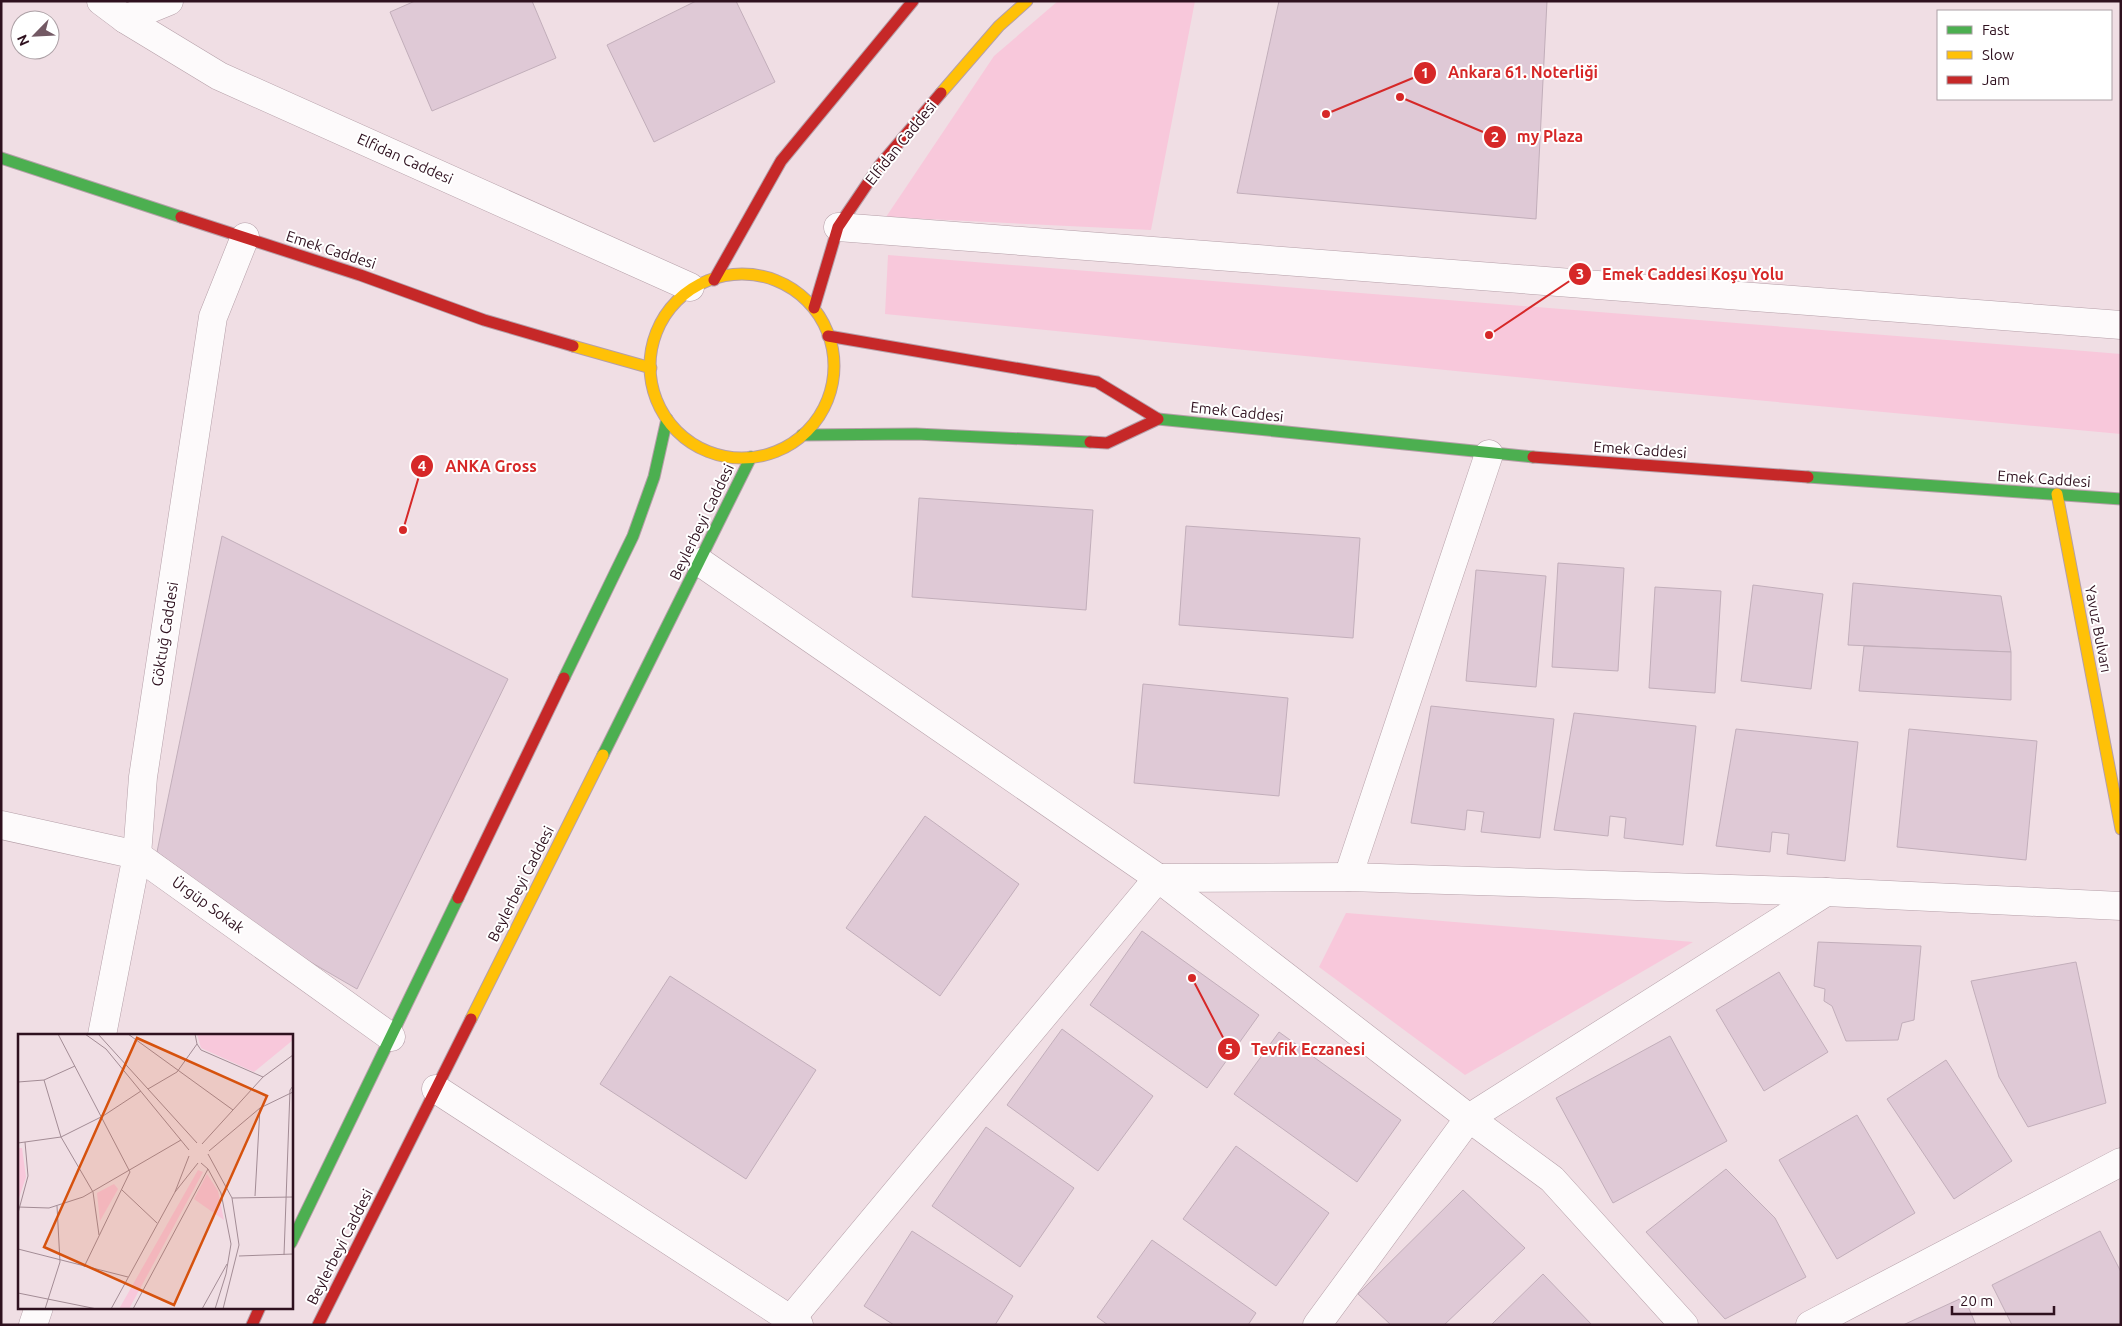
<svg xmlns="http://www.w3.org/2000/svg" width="2122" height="1326" font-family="Ubuntu,sans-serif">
<rect width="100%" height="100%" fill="#f0dee4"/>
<g fill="#f8c8db">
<polygon points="1058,1 1195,1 1151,230 886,217 994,56"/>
<polygon points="888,255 2121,354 2121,434 1636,389 885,314"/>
<polygon points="1346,913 1347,913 1693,942 1465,1075 1319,967"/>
</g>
<g fill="#dfc9d6" stroke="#c2aeba">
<polygon points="415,1 532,1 556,58 432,111 390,12"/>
<polygon points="696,1 736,1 775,82 654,142 607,45"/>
<polygon points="1279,1 1547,1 1536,219 1237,193"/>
<polygon points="919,498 1093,510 1086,610 912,597"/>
<polygon points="1186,526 1360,538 1353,638 1179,625"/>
<polygon points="222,536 508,679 357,989 288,949 157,852"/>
<polygon points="1558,563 1624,568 1618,671 1552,667"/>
<polygon points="1476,570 1546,576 1536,687 1466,681"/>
<polygon points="1853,583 2001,596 2011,652 1848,645"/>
<polygon points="1753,585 1823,594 1811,689 1741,681"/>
<polygon points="1655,587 1721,591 1715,693 1649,688"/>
<polygon points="1864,646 2011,652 2011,700 1859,691"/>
<polygon points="1143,684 1288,698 1279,796 1134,783"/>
<polygon points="1431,706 1554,719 1540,838 1481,832 1484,812 1467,810 1465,830 1411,823"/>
<polygon points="1574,713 1696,726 1683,845 1624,838 1626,818 1610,816 1608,836 1554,830"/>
<polygon points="1736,729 1858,742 1845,861 1787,854 1789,834 1772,832 1770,852 1716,846"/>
<polygon points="1909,729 2037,741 2026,860 1897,847"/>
<polygon points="925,816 1019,884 940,996 846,928"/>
<polygon points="1142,931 1259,1015 1207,1088 1090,1005"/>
<polygon points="1818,942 1921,946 1914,1020 1902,1023 1898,1040 1846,1041 1832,1006 1824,1001 1825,989 1814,986"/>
<polygon points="2076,962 2106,1103 2028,1127 1999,1077 1971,981"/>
<polygon points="1779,972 1828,1052 1764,1091 1716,1010"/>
<polygon points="670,976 816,1070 746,1179 600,1084"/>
<polygon points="1062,1029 1153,1096 1098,1171 1007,1105"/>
<polygon points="1279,1032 1401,1120 1357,1182 1234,1094"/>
<polygon points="1670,1036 1727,1141 1613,1203 1556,1098"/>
<polygon points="1946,1060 2012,1161 1954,1199 1887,1099"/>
<polygon points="1857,1115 1915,1213 1837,1259 1779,1160"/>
<polygon points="986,1127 1074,1188 1020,1267 932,1206"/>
<polygon points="1236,1146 1329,1213 1276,1286 1183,1219"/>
<polygon points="1726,1169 1775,1218 1806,1277 1725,1319 1646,1232"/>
<polygon points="1463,1190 1525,1248 1444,1325 1391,1325 1358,1294"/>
<polygon points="912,1231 1013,1296 995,1325 894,1325 864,1306"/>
<polygon points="2100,1231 2121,1272 2121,1325 2012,1325 1992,1285"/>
<polygon points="1152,1240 1256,1313 1248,1325 1108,1325 1097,1317"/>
<polygon points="1543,1274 1592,1325 1491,1325"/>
<polygon points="1964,1297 1976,1325 1903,1325"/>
</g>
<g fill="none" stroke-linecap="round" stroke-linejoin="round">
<g stroke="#b59fa8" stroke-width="29">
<g id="street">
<polyline points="101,1 125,19 169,1"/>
<polyline points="125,19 219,76 690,287"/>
<polyline points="838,227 2121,325"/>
<polyline points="700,562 1158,878 1469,1118 1552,1179 1684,1325"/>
<polyline points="1,825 137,855 391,1037"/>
<polyline points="1348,877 1489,454"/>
<polyline points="102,1035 137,855 143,777 213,317 245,237"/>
<polyline points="436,1089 799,1325"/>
<polyline points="33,1325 39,1307"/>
<polyline points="786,1325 1158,878 1348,877 1826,892 2121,906"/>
<polyline points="1317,1325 1469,1118 1826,892"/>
<polyline points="1810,1325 2121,1162"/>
</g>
</g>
<g stroke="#b59fa8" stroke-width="13">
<g id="fast">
<polyline points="1,158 181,217"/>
<polyline points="1158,419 1533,457"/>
<polyline points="802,435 916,434 1090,442"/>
<polyline points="1808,477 2121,499"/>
<polyline points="564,678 633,536 654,477 667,419"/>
<polyline points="603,755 751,457"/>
<polyline points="291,1243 458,898"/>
</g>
</g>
<g stroke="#b59fa8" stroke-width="13">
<g id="slow">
<polyline points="941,93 999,26 1027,1"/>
<circle cx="742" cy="366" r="92"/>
<polyline points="573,346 651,368"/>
<polyline points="2057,494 2121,829"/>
<polyline points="471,1019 603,755"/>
</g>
</g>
<g stroke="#b59fa8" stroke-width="13">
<g id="jam">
<polyline points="181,217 360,275 484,320 573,346"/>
<polyline points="714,280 781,161 913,1"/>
<polyline points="814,308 838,227 880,165 941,93"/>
<polyline points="828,336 1097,382 1158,419 1107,443 1090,442"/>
<polyline points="1533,457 1808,477"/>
<polyline points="458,898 564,678"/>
<polyline points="252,1325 260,1307"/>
<polyline points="318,1325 471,1019"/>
</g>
</g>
<use href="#street" stroke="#fdfafb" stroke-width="28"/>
<use href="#fast" stroke="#4caf50" stroke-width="11"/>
<use href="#slow" stroke="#ffc107" stroke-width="11"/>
<use href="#jam" stroke="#c62828" stroke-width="11"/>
</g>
<g text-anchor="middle" stroke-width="4" stroke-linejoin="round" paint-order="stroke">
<g font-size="15" fill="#2f111f" stroke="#fff">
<text transform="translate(901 143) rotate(-51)" y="5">Elfidan Caddesi</text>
<text transform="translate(405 159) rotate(24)" y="5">Elfidan Caddesi</text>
<text transform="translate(331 250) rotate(18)" y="5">Emek Caddesi</text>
<text transform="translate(1237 412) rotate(6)" y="5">Emek Caddesi</text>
<text transform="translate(1640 450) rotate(4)" y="5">Emek Caddesi</text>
<text transform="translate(2044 479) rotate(4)" y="5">Emek Caddesi</text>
<text transform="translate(702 522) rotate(-64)" y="5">Beylerbeyi Caddesi</text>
<text transform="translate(2098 629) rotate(79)" y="5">Yavuz Bulvarı</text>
<text transform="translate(165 634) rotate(-81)" y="5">Göktuğ Caddesi</text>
<text transform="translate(521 884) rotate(-63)" y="5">Beylerbeyi Caddesi</text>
<text transform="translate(208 905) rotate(36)" y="5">Ürgüp Sokak</text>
<text transform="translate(340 1247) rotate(-63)" y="5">Beylerbeyi Caddesi</text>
</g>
</g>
<g transform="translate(18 1034)">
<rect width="275" height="275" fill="#f0dee4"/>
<path d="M 179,0 L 275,0 L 275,6 L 236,38 L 183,14 ZM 0,114 L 4,114 L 8,143 L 0,167 ZM 180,136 L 185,138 L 111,275 L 101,275 ZM 189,140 L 200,157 L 206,186 L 176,165 ZM 96,150 L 100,155 L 82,187 L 79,159 Z" fill="#f8c8db"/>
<path fill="none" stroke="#a38c95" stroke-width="1" d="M 40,0 L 112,138 L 66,233M 67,0 L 88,15 L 171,116M 80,0 L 179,109M 110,0 L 215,76M 179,10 L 183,16 L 245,43M 26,46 L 43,103 L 75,158 L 81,201M 0,48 L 26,46 L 57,32M 130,55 L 159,38 L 179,10 L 177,0M 0,109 L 43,103 L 85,82 L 123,57M 184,110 L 245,43 L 275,21M 191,117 L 242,74M 190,120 L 214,164 L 221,211 L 205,275M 171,122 L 157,158 L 180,129M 183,129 L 190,135 L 203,159 L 213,210 L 208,240 L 197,275M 104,156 L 139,189M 237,162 L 242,74 L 275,58M 214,164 L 275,163M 0,173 L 31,174 L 65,163 L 163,106M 0,179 L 10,142 L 7,108M 0,215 L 110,243M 266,221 L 272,56 L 275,52M 221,222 L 275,220M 0,259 L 79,275M 27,275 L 42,228 L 39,172M 93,275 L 157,158M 115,275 L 190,135M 184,275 L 209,230"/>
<path fill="#d6520e" fill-opacity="0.15" stroke="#d6520e" stroke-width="2.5" d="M 119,4 L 249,62 L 156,271 L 26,213 Z"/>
<rect width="275" height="275" fill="none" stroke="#2f111f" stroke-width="2.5"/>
</g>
<path fill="none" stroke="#d62828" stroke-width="2" d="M1326 114L1425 73M1400 97L1495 137M1489 335L1580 274M403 530L422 466M1192 978L1229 1049"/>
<g fill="#d62828" stroke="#fff" stroke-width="2">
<circle cx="1326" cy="114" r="5"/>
<circle cx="1400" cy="97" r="5"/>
<circle cx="1489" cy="335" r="5"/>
<circle cx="403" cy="530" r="5"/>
<circle cx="1192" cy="978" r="5"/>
<circle cx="1425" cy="73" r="12"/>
<circle cx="1495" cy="137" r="12"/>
<circle cx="1580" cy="274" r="12"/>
<circle cx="422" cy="466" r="12"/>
<circle cx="1229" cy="1049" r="12"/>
</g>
<g font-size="15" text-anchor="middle" font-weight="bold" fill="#fff">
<text x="1425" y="78">1</text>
<text x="1495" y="142">2</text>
<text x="1580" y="279">3</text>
<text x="422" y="471">4</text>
<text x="1229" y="1054">5</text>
</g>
<g font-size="16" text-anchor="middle" font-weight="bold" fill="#d62828" stroke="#fff" stroke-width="4" stroke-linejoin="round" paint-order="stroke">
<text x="1523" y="78">Ankara 61. Noterliği</text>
<text x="1550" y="142">my Plaza</text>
<text x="1693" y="280">Emek Caddesi Koşu Yolu</text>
<text x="491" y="472">ANKA Gross</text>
<text x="1308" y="1055">Tevfik Eczanesi</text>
</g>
<rect width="2122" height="1326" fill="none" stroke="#2f111f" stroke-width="5"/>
<rect x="1937" y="10" width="175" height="90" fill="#ffffff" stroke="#aca0a5"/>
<rect x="1947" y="26" width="25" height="8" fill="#4caf50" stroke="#aca0a5"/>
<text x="1982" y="35" font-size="15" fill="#2f111f">Fast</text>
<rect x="1947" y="51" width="25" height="8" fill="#ffc107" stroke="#aca0a5"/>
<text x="1982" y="60" font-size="15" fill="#2f111f">Slow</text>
<rect x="1947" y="76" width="25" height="8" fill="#c62828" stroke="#aca0a5"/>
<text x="1982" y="85" font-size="15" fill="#2f111f">Jam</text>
<g transform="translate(35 35) rotate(246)"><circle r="24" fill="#ffffff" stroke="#aca0a5"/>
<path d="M0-4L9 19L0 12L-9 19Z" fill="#735964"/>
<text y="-8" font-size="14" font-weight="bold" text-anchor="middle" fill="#2f111f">N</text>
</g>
<path d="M1952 1306v8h102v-8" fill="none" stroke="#2f111f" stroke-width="2.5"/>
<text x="1960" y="1306" font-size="15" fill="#2f111f" stroke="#ffffff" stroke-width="4" paint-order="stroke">20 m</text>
</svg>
